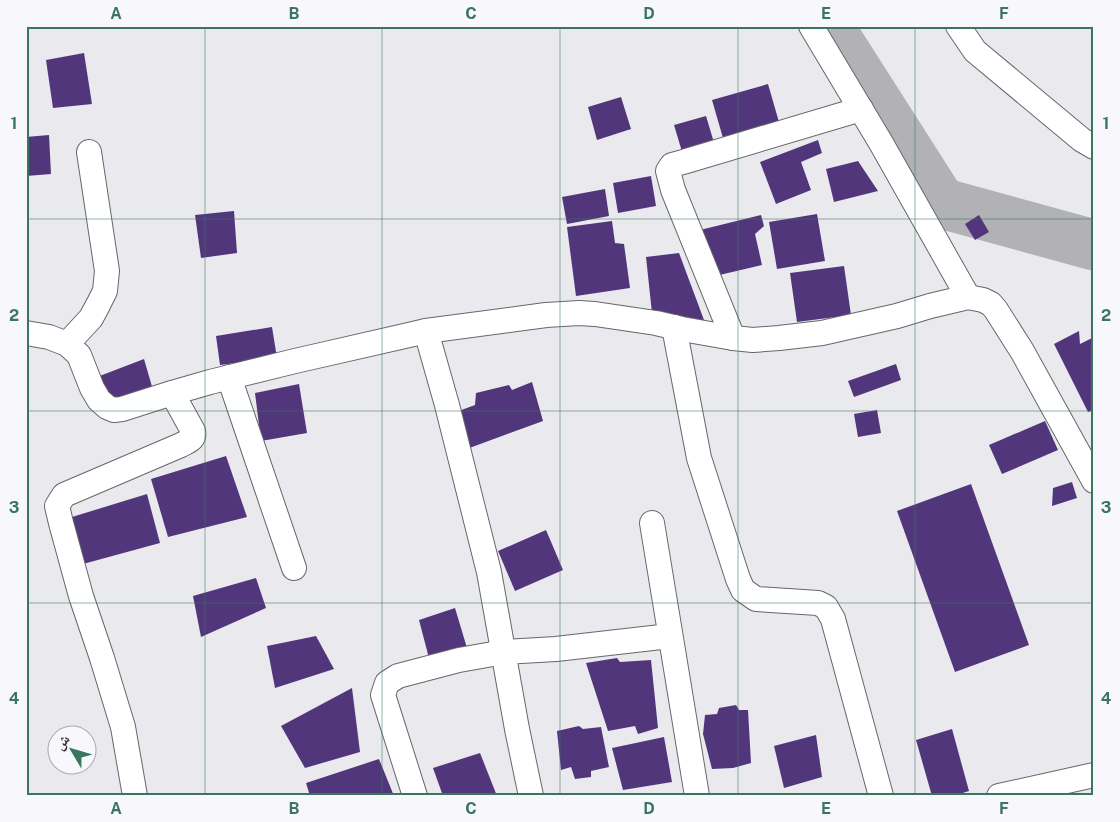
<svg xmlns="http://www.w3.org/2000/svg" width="1120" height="822" font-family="'Public Sans','Noto Naskh Arabic',sans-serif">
<rect width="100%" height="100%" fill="#eae9ee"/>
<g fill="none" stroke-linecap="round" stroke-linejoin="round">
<polyline stroke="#b2b1b6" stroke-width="51" points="828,26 941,203 1094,245"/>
</g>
<g fill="#52367b">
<polygon points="84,53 92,104 53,108 46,60"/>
<polygon points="768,84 781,129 725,145 712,100"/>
<polygon points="621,97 631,129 597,140 588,107"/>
<polygon points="706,116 715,146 683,155 674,125"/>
<polygon points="49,135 51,174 26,176 26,137"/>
<polygon points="818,140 822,153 801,162 811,190 776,204 760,162"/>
<polygon points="858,161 878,191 834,202 826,169"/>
<polygon points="651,176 656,206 618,213 613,183"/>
<polygon points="605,189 609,216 567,224 562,197"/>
<polygon points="234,211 237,253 201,258 195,215"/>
<polygon points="817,214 825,261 777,269 769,222"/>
<polygon points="761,215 764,226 755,234 762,265 711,277 700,230"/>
<polygon points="979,215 989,232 975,240 965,224"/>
<polygon points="612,221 615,243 624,244 630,288 576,296 567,227"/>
<polygon points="679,253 707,328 652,313 646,257"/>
<polygon points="844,266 851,315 797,322 790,273"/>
<polygon points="272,327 277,358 220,365 216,336"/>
<polygon points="1079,331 1080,344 1094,337 1094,410 1088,412 1054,344"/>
<polygon points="144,359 153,390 107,407 97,377"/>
<polygon points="896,364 901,380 854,397 848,381"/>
<polygon points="532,382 543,421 464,450 456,412 475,405 476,393 509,385 512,390"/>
<polygon points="299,384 307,433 261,441 255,393"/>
<polygon points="877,410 881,433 858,437 854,414"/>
<polygon points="1045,421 1058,450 1002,474 989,445"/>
<polygon points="226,456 247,517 168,537 151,479"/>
<polygon points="1072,482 1077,498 1052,506 1053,488"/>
<polygon points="971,484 1029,645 955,672 897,511"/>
<polygon points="147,494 160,543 83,564 72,517"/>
<polygon points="546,530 563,570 515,591 498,551"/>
<polygon points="256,578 266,608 201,637 193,596"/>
<polygon points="455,608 470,658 430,662 419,620"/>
<polygon points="316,636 334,669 275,688 267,646"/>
<polygon points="617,658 620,662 651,660 658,728 638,734 635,726 608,731 586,663"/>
<polygon points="352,688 360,752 305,768 281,726"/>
<polygon points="736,705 739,710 748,710 751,763 733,768 712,769 703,734 705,715 717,714 719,708"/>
<polygon points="579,726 583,729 601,727 609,767 591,771 591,777 575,779 571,767 561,770 557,731"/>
<polygon points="952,729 969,791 953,796 932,796 916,740"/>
<polygon points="816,735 822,777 784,788 774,746"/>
<polygon points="664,737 672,782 623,790 612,748"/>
<polygon points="480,753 497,796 443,796 433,768"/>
<polygon points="379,759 394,796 310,796 306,783"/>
</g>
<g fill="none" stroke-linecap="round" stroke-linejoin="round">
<g stroke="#67666b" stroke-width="26">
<g id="minor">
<polyline points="811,26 881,143 968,297"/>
<polyline points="958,26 975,51 1082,140 1094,147"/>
<polyline points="674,327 699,458 738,579 743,590 756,599 818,603 826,607 833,619 881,796"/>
<polyline points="426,331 447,405 489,572 517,729 531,796"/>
<polyline points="26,333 49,337 67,344 79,355 92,388 99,400 107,407 114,410 122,409 172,393 210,382 295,361 409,335 426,331 546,315 579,313 595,314 656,323 682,329 733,338 753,340 779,338 822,333 897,316 930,306 968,297 983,300 991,304 996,310 1022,351 1094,481"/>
<polyline points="733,338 673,190 668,171 672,165 683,162 861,109"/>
<polyline points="67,344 91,318 98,305 105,291 107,271 89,152"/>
<polyline points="229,377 294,568"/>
<polyline points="652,523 697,796"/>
<path d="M 135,796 L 123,727 L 102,658 L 81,596 L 61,523 L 57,506 L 64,495 L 181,445 C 188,441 195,440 193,431 L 172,393"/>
<polyline points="415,796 383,695 387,683 398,676 459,660 504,652 556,649 670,636"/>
<polyline points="999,796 1094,775"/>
</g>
</g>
<use href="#minor" stroke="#fff" stroke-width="24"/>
</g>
<path fill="none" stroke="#3a755e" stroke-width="1" stroke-opacity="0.55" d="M 205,26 L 205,796M 382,26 L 382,796M 560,26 L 560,796M 738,26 L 738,796M 915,26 L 915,796M 26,219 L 1094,219M 26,411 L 1094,411M 26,603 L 1094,603"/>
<rect width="1120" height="822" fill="none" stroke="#f8f7fc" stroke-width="55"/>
<g transform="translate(72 750) rotate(308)"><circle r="24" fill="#f8f7fc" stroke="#a9a8ac"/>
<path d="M0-4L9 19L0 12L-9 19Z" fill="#3a755e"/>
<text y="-8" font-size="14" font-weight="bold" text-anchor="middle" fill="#323234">ش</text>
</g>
<rect x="28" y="28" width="1064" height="766" fill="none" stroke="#3a755e" stroke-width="2"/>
<g font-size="16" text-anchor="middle" font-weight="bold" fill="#3a755e">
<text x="116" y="19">A</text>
<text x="294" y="19">B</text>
<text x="471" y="19">C</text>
<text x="649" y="19">D</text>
<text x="826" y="19">E</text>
<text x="1004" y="19">F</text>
<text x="14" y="129">1</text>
<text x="1106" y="129">1</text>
<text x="14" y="321">2</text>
<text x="1106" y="321">2</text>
<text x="14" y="513">3</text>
<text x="1106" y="513">3</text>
<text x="14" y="704">4</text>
<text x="1106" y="704">4</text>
<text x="116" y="814">A</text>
<text x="294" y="814">B</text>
<text x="471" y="814">C</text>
<text x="649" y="814">D</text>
<text x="826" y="814">E</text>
<text x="1004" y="814">F</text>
</g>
</svg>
